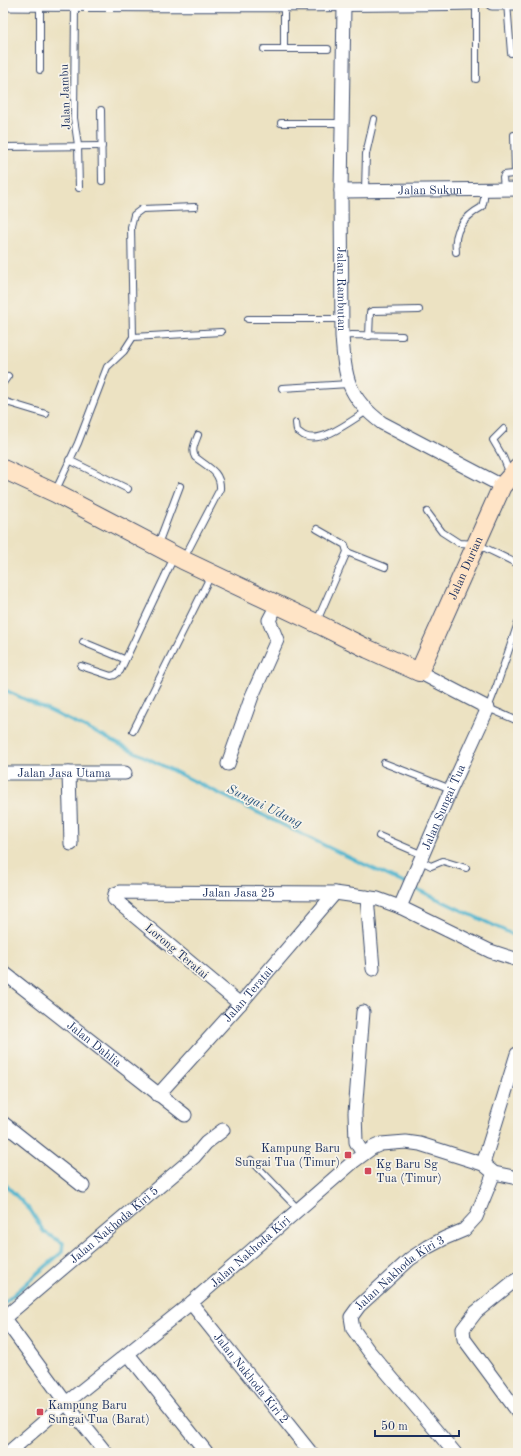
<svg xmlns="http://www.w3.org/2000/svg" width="521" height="1456" font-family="'Old Standard TT',serif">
<rect width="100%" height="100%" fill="#f7f3e8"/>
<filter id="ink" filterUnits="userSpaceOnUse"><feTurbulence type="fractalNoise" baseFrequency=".025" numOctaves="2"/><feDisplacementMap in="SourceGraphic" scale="8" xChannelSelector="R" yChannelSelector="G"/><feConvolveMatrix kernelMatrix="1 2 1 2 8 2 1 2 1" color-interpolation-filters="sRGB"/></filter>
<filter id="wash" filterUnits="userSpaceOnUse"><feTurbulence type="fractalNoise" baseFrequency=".012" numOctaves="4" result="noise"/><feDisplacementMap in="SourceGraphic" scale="16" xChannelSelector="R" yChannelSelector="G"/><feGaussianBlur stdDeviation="0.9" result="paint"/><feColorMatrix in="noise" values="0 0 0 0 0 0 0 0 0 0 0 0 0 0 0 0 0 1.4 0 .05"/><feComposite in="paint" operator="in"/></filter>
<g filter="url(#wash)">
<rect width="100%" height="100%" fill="#ece2c2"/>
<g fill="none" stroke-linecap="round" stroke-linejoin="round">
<g stroke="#51b5cf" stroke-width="3.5">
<polyline points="3,689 86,728 338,852 518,937"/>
<polyline points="3,1182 31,1211 44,1232 63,1243 62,1252 3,1304"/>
</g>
</g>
</g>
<g filter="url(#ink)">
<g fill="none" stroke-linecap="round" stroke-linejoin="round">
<g stroke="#3a4a6d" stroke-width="8">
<g id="lane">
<polyline points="507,3 511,53"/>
<polyline points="40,4 40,70"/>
<polyline points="75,4 74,118 78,145 79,188"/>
<polyline points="284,4 284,48"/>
<polyline points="264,49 328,49"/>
<polyline points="476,79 476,3"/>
<polyline points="101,110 102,181"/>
<polyline points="281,123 342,123"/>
<polyline points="3,147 102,146"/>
<polyline points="504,189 503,177 504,175 513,174 515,173 514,135"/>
<polyline points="365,190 366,154 374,119"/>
<path d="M 456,252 C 453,230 464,217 482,207 L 484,199 L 484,189"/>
<polyline points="248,319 342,319"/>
<polyline points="342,336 352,335 402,336"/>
<polyline points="369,336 370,312 373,311 419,310"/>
<polyline points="133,337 221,332"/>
<polyline points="3,383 8,376"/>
<polyline points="282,388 349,384"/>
<polyline points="3,401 46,414"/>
<path d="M 296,423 L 297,431 C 300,432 302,435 305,436 C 322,444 352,420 367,411"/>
<polyline points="504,429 493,440 503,457 510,474"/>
<polyline points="69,460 128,489"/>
<polyline points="55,492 78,443 107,367 124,351 133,337 131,227 134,215 142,209 195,207"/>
<polyline points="427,512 442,532 459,543 477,544 518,564"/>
<polyline points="317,529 345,545 347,552 317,621"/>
<polyline points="158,544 180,486"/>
<polyline points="347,552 385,567"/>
<path d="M 184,558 L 220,489 C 221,472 208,467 195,457 C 191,450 195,443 198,435"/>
<polyline points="518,623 497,685 488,708 518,721"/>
<polyline points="83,642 124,659"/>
<polyline points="81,666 111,676 115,675 120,671 174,557"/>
<polyline points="133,731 211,575"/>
<polyline points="384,763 451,789"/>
<polyline points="379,836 423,855"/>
<polyline points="421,861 431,866 443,861 466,868"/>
<polyline points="251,1160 299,1210"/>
</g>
</g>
<g stroke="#3a4a6d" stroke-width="15">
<g id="street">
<polyline points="492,3 518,3"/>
<path d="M 3,4 C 159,5 316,6 472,3"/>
<path id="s1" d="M 344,6 L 341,191 L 342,336 C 345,378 347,397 382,423 L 502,486"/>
<path id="s2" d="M 341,191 L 518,189"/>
<polyline points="228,764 252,696 277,640 269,620 277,605"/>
<path id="s3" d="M 3,773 L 125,773"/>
<polyline points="69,773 71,844"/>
<polyline points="367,897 373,969"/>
<path id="s4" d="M 400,907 L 451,789 L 488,708 L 419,672"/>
<path id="s5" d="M 3,972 L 185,1115"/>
<path id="s6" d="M 240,1004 L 114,899 L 115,894 L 120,892 L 335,893 L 378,899 L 400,907 L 490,951 L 518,960"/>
<path id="s7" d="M 158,1095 L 240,1004 L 335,893"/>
<polyline points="3,1123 83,1186"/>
<polyline points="363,1154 356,1142 355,1113 363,1012"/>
<polyline points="483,1164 517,1054"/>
<polyline points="518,1279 513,1282 476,1312 463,1329 464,1339 518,1412"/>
<path id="s8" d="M 191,1303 L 311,1453"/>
<polyline points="3,1317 66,1403 106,1453"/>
<path id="s9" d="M 4,1318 L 194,1157 L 206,1143 L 223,1130"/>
<polyline points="128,1354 207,1453"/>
<path id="s10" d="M 8,1453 L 66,1403 L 191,1303 L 353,1162 L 372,1148 L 381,1144 L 406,1142 L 420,1144 L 483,1164 L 494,1173 L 518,1178"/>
<path id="s11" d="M 455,1453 L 368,1350 L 353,1329 L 351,1317 L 359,1306 L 410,1259 L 428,1247 L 445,1238 L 464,1230 L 476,1217 L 494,1173"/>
</g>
</g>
<g stroke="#3a4a6d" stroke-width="20">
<g id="secondary">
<path id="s12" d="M 3,469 L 55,493 L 183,560 L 316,623 L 368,649 L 419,672 L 502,486 L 518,468"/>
</g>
</g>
<use href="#lane" stroke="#fff" stroke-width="6"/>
<use href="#street" stroke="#fff" stroke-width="13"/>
<use href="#secondary" stroke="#ffe4c6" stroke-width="18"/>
</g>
</g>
<g fill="#d1495b" stroke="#f7f3e8" stroke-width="1.5">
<rect x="344" y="1151" width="8" height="8" rx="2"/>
<rect x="364" y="1167" width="8" height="8" rx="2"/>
<rect x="36" y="1408" width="8" height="8" rx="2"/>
</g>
<g text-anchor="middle" stroke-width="3.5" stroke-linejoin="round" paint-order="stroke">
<g font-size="12" fill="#1b2f5e" stroke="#f7f3e8">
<text transform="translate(65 97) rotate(-92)" y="4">Jalan Jambu</text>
<text dy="4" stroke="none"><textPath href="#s2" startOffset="89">Jalan Sukun</textPath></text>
<text dy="4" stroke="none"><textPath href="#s1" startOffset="283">Jalan Rambutan</textPath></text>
<text dy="4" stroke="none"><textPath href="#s12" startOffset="577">Jalan Durian</textPath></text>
<text dy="4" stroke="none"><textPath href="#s3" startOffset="61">Jalan Jasa Utama</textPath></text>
<text dy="4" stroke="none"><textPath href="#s4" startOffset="109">Jalan Sungai Tua</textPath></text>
<text dy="4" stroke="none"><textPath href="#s6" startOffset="293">Jalan Jasa 25</textPath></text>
<text transform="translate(177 951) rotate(40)" y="4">Lorong Teratai</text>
<text dy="4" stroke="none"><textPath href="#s7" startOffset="135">Jalan Teratai</textPath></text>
<text dy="4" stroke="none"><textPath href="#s5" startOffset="116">Jalan Dahlia</textPath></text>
<text dy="4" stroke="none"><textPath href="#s9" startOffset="144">Jalan Nakhoda Kiri 5</textPath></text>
<text dy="4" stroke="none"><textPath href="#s10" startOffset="315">Jalan Nakhoda Kiri</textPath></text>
<text dy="4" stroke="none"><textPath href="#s11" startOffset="239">Jalan Nakhoda Kiri 3</textPath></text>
<text dy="4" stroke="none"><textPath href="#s8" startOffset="96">Jalan Nakhoda Kiri 2</textPath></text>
</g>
<g font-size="12" fill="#1b2f5e" stroke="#f7f3e8" text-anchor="start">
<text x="340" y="1152" text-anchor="end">Kampung Baru<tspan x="340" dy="14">Sungai Tua (Timur)</tspan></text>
<text x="376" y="1168">Kg Baru Sg<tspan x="376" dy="14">Tua (Timur)</tspan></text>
<text x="48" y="1409">Kampung Baru<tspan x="48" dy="14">Sungai Tua (Barat)</tspan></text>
</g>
<g font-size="13" font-style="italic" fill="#2b5780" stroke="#f7f3e8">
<text transform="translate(265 805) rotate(26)" y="5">Sungai Udang</text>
</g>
</g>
<rect width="521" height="1456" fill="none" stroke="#f7f3e8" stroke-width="16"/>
<path d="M375 1430v6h84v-6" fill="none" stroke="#1b2f5e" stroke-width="2"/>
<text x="381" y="1430" font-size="12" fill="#1b2f5e" stroke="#f7f3e8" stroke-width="3" paint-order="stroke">50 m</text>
</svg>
